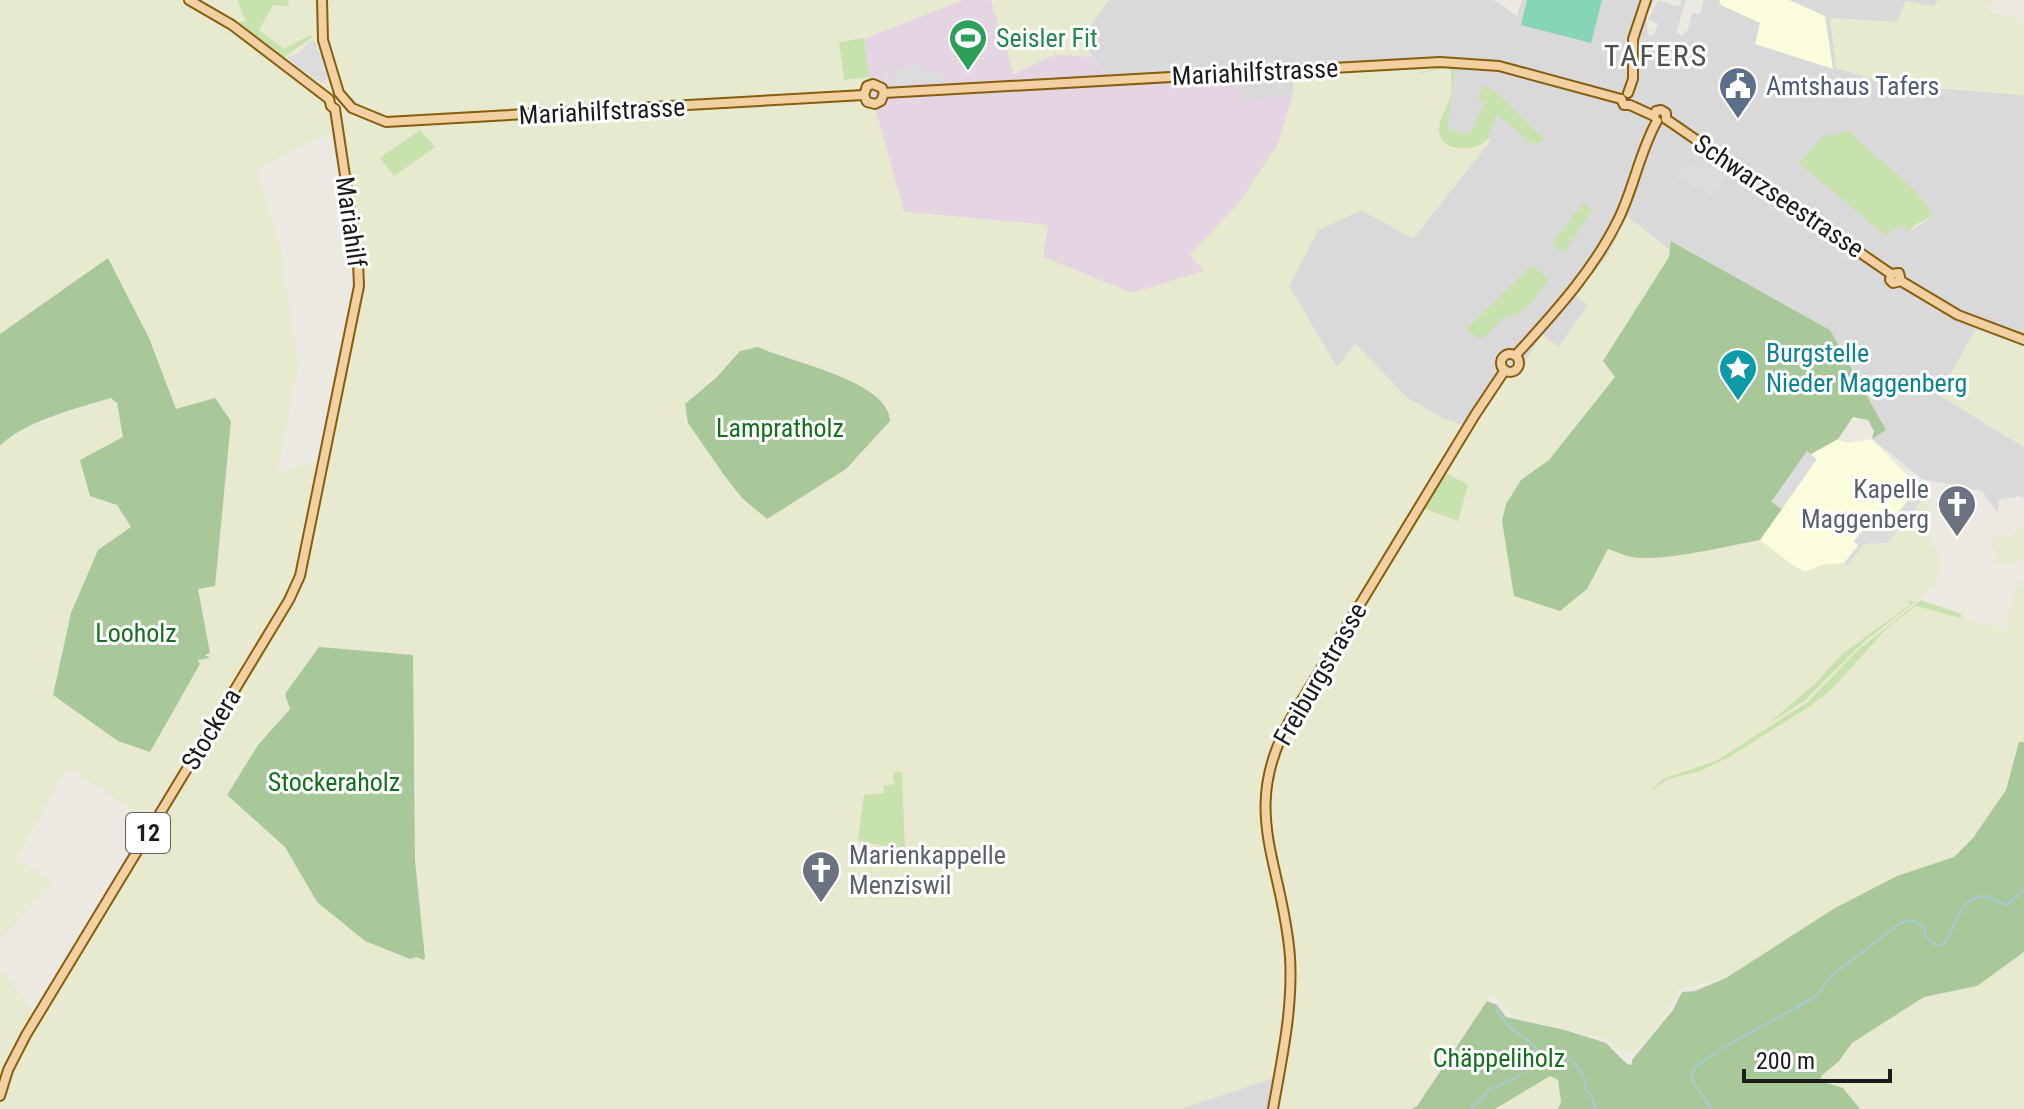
<svg xmlns="http://www.w3.org/2000/svg" width="2024" height="1109" font-family="'Roboto Condensed',sans-serif">
<rect width="100%" height="100%" fill="#ece9e2"/>
<g fill="#dad9d9" fill-rule="evenodd">
<path d="M 1109,0 L 1494,0 L 1517,16 L 1522,0 L 1655,0 L 1646,16 L 1648,34 L 1653,36 L 1658,24 L 1648,19 L 1658,0 L 1679,7 L 1681,0 L 1686,0 L 1676,33 L 1682,36 L 1688,30 L 1692,13 L 1700,14 L 1704,0 L 1938,0 L 1888,84 L 2024,95 L 2024,346 L 1975,330 L 1939,395 L 2024,447 L 2024,498 L 2019,496 L 1998,500 L 1998,513 L 1982,491 L 1922,479 L 1872,439 L 1886,430 L 1830,330 L 1672,241 L 1669,257 L 1470,428 L 1442,418 L 1406,397 L 1355,344 L 1337,368 L 1289,286 L 1318,230 L 1362,210 L 1413,239 L 1490,141 L 1443,131 L 1453,58 L 1358,61 L 1293,69 L 1293,94 L 1240,101 L 1238,70 L 1109,76 L 1080,41 ZM 1913,189 L 1934,215 L 1909,232 L 1900,225 L 1886,236 Z"/>
<polygon points="1273,1078 1268,1109 1181,1109"/>
</g>
<polygon fill="#e5d5e2" points="963,0 991,0 1014,74 1055,54 1093,57 1109,76 1238,70 1241,101 1293,94 1278,144 1239,203 1190,255 1205,271 1132,293 1043,257 1047,225 904,212 872,98 864,38"/>
<g fill="#fbfcdc">
<polygon points="1720,0 1789,0 1825,16 1833,69 1755,44 1760,23 1719,4"/>
<polygon points="1834,439 1850,443 1872,439 1926,495 1847,566 1844,563 1822,565 1805,572 1795,567 1760,540 1782,509 1807,451 1812,454"/>
</g>
<g fill="#e8eacf" fill-rule="evenodd">
<path d="M 0,0 L 963,0 L 864,39 L 872,98 L 904,212 L 1048,225 L 1043,257 L 1132,293 L 1204,271 L 1190,255 L 1239,203 L 1278,144 L 1293,94 L 1293,69 L 1358,61 L 1453,57 L 1453,91 L 1443,131 L 1491,140 L 1413,239 L 1361,210 L 1318,230 L 1289,286 L 1337,367 L 1356,344 L 1406,397 L 1442,418 L 1462,425 L 1281,724 L 1273,740 L 1262,773 L 1259,805 L 1261,830 L 1284,942 L 1282,1020 L 1273,1078 L 1181,1109 L 0,1109 L 0,969 L 33,1011 L 151,822 L 67,767 L 17,859 L 53,883 L 0,939 L 0,446 L 4,442 L 26,428 L 94,402 L 111,397 L 117,403 L 123,434 L 117,505 L 132,527 L 150,752 L 200,664 L 198,660 L 209,660 L 205,655 L 210,653 L 198,589 L 176,409 L 149,338 L 108,258 L 0,334 ZM 334,135 L 354,249 L 356,274 L 353,306 L 323,459 L 277,473 L 298,366 L 279,240 L 256,170 L 313,140 ZM 758,347 L 829,370 L 858,386 L 885,404 L 890,421 L 871,441 L 742,498 L 688,423 L 716,378 L 740,351 ZM 290,708 L 416,788 L 415,860 L 425,958 L 417,957 L 317,902 L 285,847 L 227,795 L 258,745 Z"/>
<polygon points="991,0 1109,0 1080,41 1093,57 1055,54 1014,74"/>
<polygon points="1938,0 1992,0 1987,11 2024,19 2024,95 1888,84 1836,68 1830,18 1897,22 1906,1 1935,7"/>
<polygon points="1627,216 1670,250 1669,257 1604,361 1615,377 1549,460 1521,480 1587,589 1608,548 1632,557 1708,550 1760,540 1795,567 1805,572 1822,565 1844,563 1847,566 1865,544 1887,543 1927,492 1930,502 1922,521 1942,564 1934,583 1916,605 2006,629 2013,595 2024,579 2024,742 2019,743 2006,790 1973,838 1954,857 1897,876 1835,908 1726,978 1679,989 1665,1015 1642,1045 1630,1055 1606,1039 1513,1016 1491,994 1417,1106 1411,1109 1278,1109 1288,1058 1295,971 1289,922 1272,835 1267,791 1281,742 1503,379 1518,373 1542,334 1558,347 1588,305 1575,295 1608,255"/>
<polygon points="1975,330 2024,346 2024,447 1939,395"/>
<polygon points="2017,527 2024,528 2024,560 2016,559 2014,566 1994,563 1996,551 1991,544 1995,534 2012,538"/>
<polygon points="2024,952 2024,1109 1860,1109 1843,1088 1821,1081 1821,1076 1839,1061 1851,1043 1924,997 1977,986"/>
<polygon points="1550,1076 1558,1079 1561,1102 1558,1109 1495,1109"/>
</g>
<g fill="#c7e2ac">
<polygon points="237,0 289,0 288,6 273,5 259,30 284,49 310,35 313,37 285,56 287,57 283,57 234,24 246,21"/>
<polygon points="864,38 869,77 844,80 839,42"/>
<path d="M 1443,66 L 1462,68 L 1454,69 C 1454,90 1448,110 1448,129 L 1467,134 L 1475,127 L 1475,122 L 1485,104 L 1479,100 L 1482,87 L 1485,86 L 1497,93 L 1545,140 L 1533,145 L 1497,114 C 1492,122 1492,136 1484,142 C 1472,153 1439,151 1439,130 C 1439,117 1448,107 1451,95 C 1452,87 1451,77 1451,70 L 1445,68 L 1412,75 Z"/>
<polygon points="420,130 435,147 394,176 380,158"/>
<polygon points="1847,130 1913,189 1934,215 1915,225 1909,232 1900,225 1886,236 1799,163 1824,135 1831,136"/>
<polygon points="1584,202 1592,210 1564,253 1552,244"/>
<polygon points="1533,265 1546,277 1547,283 1527,307 1517,314 1503,318 1485,337 1478,338 1466,329"/>
<polygon points="1448,474 1468,485 1458,521 1423,508 1442,476"/>
<polygon points="1921,600 1961,614 1961,618 1916,606 1887,628 1830,691 1810,706 1731,756 1700,771 1668,779 1650,791 1663,779 1716,761 1808,702 1858,650"/>
<polygon points="1907,601 1916,601 1865,641 1804,701 1769,723 1815,684 1842,654 1911,604"/>
<polygon points="897,771 902,773 905,849 858,841 864,795 884,793 883,786 894,784 893,775"/>
</g>
<g fill="#a8c89a">
<path d="M 1671,241 L 1830,330 L 1886,430 L 1872,439 L 1874,431 L 1868,420 L 1853,417 L 1838,439 L 1811,454 L 1807,452 L 1772,502 L 1782,509 L 1760,540 C 1727,546 1664,562 1632,557 C 1624,556 1616,551 1608,549 L 1587,589 L 1560,611 L 1514,596 L 1502,521 L 1506,504 L 1521,480 L 1549,460 L 1615,377 L 1603,361 L 1669,257 Z"/>
<path d="M 108,258 L 149,338 L 176,409 L 215,398 L 231,421 L 215,586 L 198,589 L 210,653 L 205,655 L 210,658 L 198,660 L 200,664 L 150,752 L 118,741 L 53,695 L 71,613 L 98,550 L 131,527 L 117,505 L 90,496 L 80,460 L 123,437 L 117,403 L 111,398 C 80,407 22,422 0,446 L 0,334 Z"/>
<path d="M 758,347 C 787,361 890,381 890,421 L 846,469 L 767,519 L 742,498 L 724,475 L 688,423 L 685,404 L 716,378 L 740,351 Z"/>
<polygon points="319,647 413,655 415,860 425,958 423,960 417,957 410,959 365,941 317,902 285,847 227,795 258,745 290,709 285,694"/>
<polygon points="2019,742 2024,742 2024,952 1977,986 1924,997 1852,1043 1839,1061 1821,1076 1821,1081 1843,1088 1860,1109 1558,1109 1561,1102 1558,1080 1550,1076 1495,1109 1411,1109 1417,1106 1487,1001 1497,1005 1506,1017 1565,1030 1606,1043 1627,1064 1632,1065 1632,1060 1673,1010 1682,992 1695,991 1726,978 1835,908 1897,876 1954,857 1973,838 2006,790"/>
</g>
<polygon fill="#87d5b7" points="1527,0 1602,0 1591,43 1521,25"/>
<g fill="#dcdcdc">
<polygon points="312,39 318,46 316,49 322,55 329,77 322,83 296,66 287,57 299,53"/>
<polygon points="923,65 923,72 940,71 939,75 942,74 948,82 891,85 885,79 881,68 885,67 890,79 895,82 897,69"/>
<polygon points="1717,158 1733,170 1712,196 1676,178 1688,160 1708,170"/>
<polygon points="1807,451 1817,459 1782,509 1771,502"/>
<polygon points="1917,489 1926,495 1887,543 1865,544 1847,566 1844,563 1858,546 1854,541 1862,531 1883,531"/>
</g>
<g fill="none" stroke-linecap="round" stroke-linejoin="round">
<g stroke="#a6cbd6" stroke-width="2">
<path d="M 1496,1005 C 1505,1035 1529,1033 1540,1055"/>
<path d="M 1471,1109 L 1489,1090 L 1519,1076 C 1528,1055 1539,1057 1558,1052 C 1572,1060 1586,1071 1586,1089 L 1591,1095 L 1596,1109"/>
<path d="M 1712,1109 L 1692,1081 L 1691,1076 L 1695,1067 L 1721,1049 L 1815,997 L 1830,977 L 1900,923 L 1913,920 L 1924,927 L 1925,935 L 1936,945 L 1944,944 C 1956,929 1958,898 1983,896 C 1992,896 1998,904 2007,905 L 2024,890"/>
</g>
<g stroke="#865e0d" stroke-width="12">
<g id="major">
<polyline points="189,0 232,25 329,99 331,106 335,109"/>
<polyline points="322,0 323,40 339,93 352,108 386,122 864,95"/>
<polyline points="884,93 1440,62 1499,66 1621,99"/>
<polyline points="1628,93 1633,79 1633,39 1646,0"/>
<polyline points="864,95 867,102 875,104 881,101 884,93"/>
<polyline points="864,95 867,86 873,84 882,88 884,93"/>
<polyline points="1621,99 1624,105 1630,105 1654,116"/>
<polyline points="1654,116 1656,111 1661,110 1666,113 1666,119"/>
<polyline points="1666,119 1891,274"/>
<polyline points="1901,281 1899,273 1891,274 1890,280 1893,283 1901,281 1958,315 2024,340"/>
<circle cx="1510" cy="363" r="9"/>
<path d="M 1516,355 C 1554,313 1594,270 1619,218 C 1634,187 1640,151 1657,121"/>
<polyline points="0,1096 8,1070 26,1035 289,600 300,576 359,286 358,262 335,109"/>
<path d="M 1273,1109 C 1282,1058 1293,1009 1290,957 C 1283,862 1238,812 1291,718 L 1475,415 L 1505,370"/>
</g>
</g>
<use href="#major" stroke="#f3d0a1" stroke-width="8"/>
</g>
<defs>
<g id="stadium-pin" transform="scale(2)"><path d="M0 17L-7.5 6A9.5 9.5 0 1 1 7.5 6Z" fill="#2e9e5b" stroke="#fff"/><path d="M0-5a6.5 5 0 1 0 0 10a6.5 5 0 1 0 0-10ZM-3.5-1.8h7v3.6h-7Z" fill="#fff"/></g>
<g id="civic-pin" transform="scale(2)"><path d="M0 17L-7.5 6A9.5 9.5 0 1 1 7.5 6Z" fill="#5c6f8a" stroke="#fff"/><path d="M-.6-6.5H3V-4.5H.6V-3L4-1V1h2V6H-6V1h2V-1L-.6-3ZM-1.2 2.5V6h2.4V2.5Z" fill="#fff"/></g>
<g id="sight-pin" transform="scale(2)"><path d="M0 17L-7.5 6A9.5 9.5 0 1 1 7.5 6Z" fill="#0f9aa8" stroke="#fff"/><path d="M0-6L1.8-2.2L6-1.7L2.9 1.2L3.7 5.4L0 3.3L-3.7 5.4L-2.9 1.2L-6-1.7L-1.8-2.2Z" fill="#fff"/></g>
<g id="church-pin" transform="scale(2)"><path d="M0 17L-7.5 6A9.5 9.5 0 1 1 7.5 6Z" fill="#6b7280" stroke="#fff"/><path d="M-1.2-6h2.4v3.5h3.3v2.4h-3.3V6h-2.4V-.1h-3.3v-2.4h3.3Z" fill="#fff"/></g>
</defs>
<g fill-rule="evenodd">
<use href="#stadium-pin" x="968" y="38"/>
<use href="#civic-pin" x="1738" y="86"/>
<use href="#sight-pin" x="1738" y="368"/>
<use href="#church-pin" x="1957" y="504"/>
<use href="#church-pin" x="821" y="870"/>
</g>
<g text-anchor="middle" stroke-width="6" stroke-linejoin="round" paint-order="stroke">
<rect fill="#fff" stroke="#606060" stroke-width="2" x="126" y="813" width="44" height="40" rx="6"/>
<g font-size="24" font-weight="bold" fill="#1c1c1c">
<text x="148" y="841">12</text>
</g>
<g font-size="26" fill="#27864d" stroke="#fff" text-anchor="start">
<text x="996" y="47">Seisler Fit</text>
</g>
<g font-size="26" fill="#1c1c1c" stroke="#fff">
<text transform="translate(1255 72) rotate(-3)" y="9">Mariahilfstrasse</text>
<text transform="translate(602 111) rotate(-3)" y="9">Mariahilfstrasse</text>
<text transform="translate(1779 196) rotate(34)" y="9">Schwarzseestrasse</text>
<text transform="translate(351 222) rotate(82)" y="9">Mariahilf</text>
<text transform="translate(1320 674) rotate(-60)" y="9">Freiburgstrasse</text>
<text transform="translate(211 729) rotate(-59)" y="9">Stockera</text>
</g>
<g font-size="26" fill="#4e5e75" stroke="#fff" text-anchor="start">
<text x="1766" y="95">Amtshaus Tafers</text>
</g>
<g font-size="26" fill="#0d838f" stroke="#fff" text-anchor="start">
<text x="1766" y="362">Burgstelle<tspan x="1766" dy="30">Nieder Maggenberg</tspan></text>
</g>
<g font-size="26" fill="#156f1d" stroke="#fff">
<text x="780" y="437">Lampratholz</text>
<text x="136" y="642">Looholz</text>
<text x="334" y="791">Stockeraholz</text>
<text x="1499" y="1067">Chäppeliholz</text>
</g>
<g font-size="26" fill="#5b616d" stroke="#fff" text-anchor="end">
<text x="1929" y="498">Kapelle<tspan x="1929" dy="30">Maggenberg</tspan></text>
<text x="849" y="864" text-anchor="start">Marienkappelle<tspan x="849" dy="30">Menziswil</tspan></text>
</g>
<g font-size="30" letter-spacing="2" fill="#4f4f4f" stroke="#fff">
<text x="1656" y="66">TAFERS</text>
</g>
</g>
<path d="M1744 1069v12h146v-12" fill="none" stroke="#1c1c1c" stroke-width="4"/>
<text x="1756" y="1069" font-size="24" fill="#1c1c1c" stroke="#ffffff" stroke-width="6" paint-order="stroke">200 m</text>
</svg>
